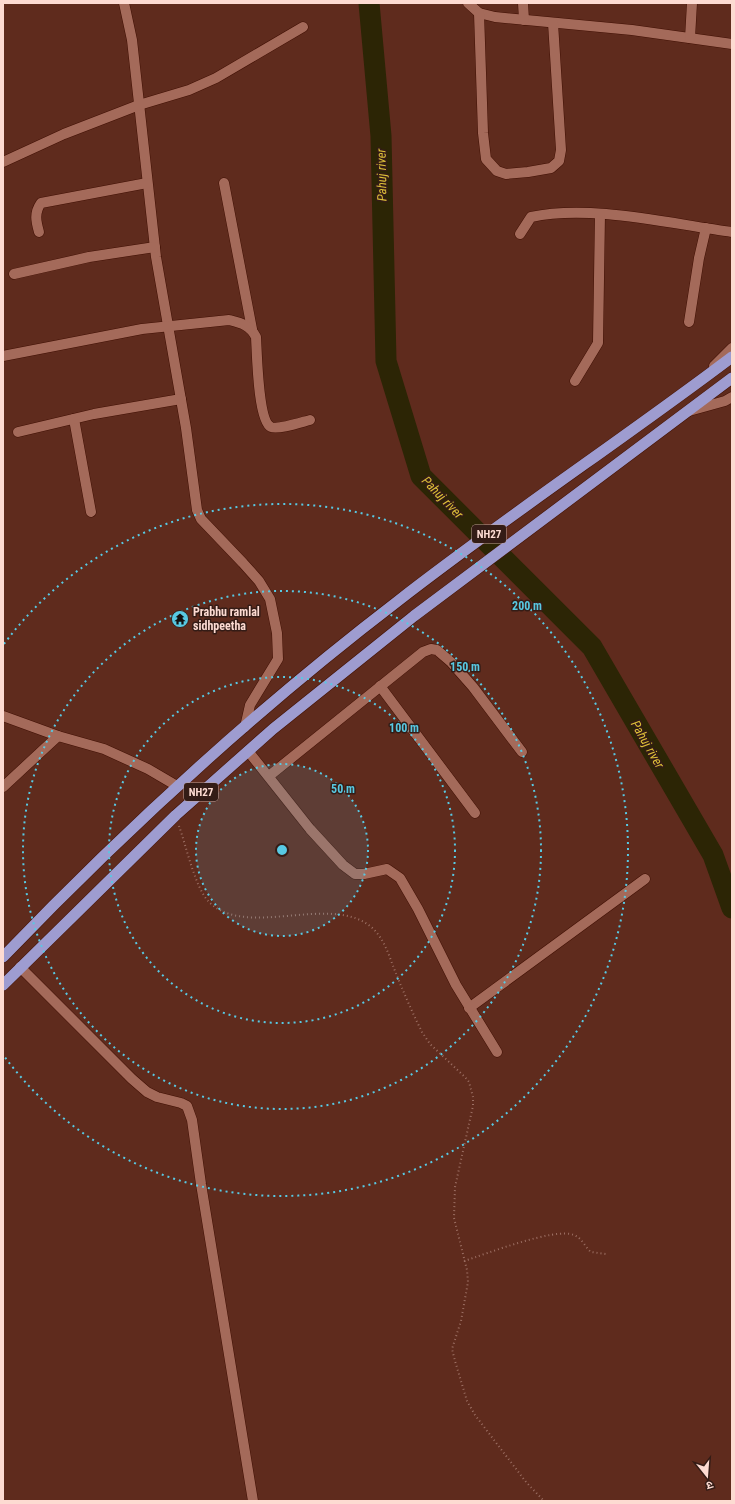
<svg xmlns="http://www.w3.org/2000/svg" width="735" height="1504" font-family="'Roboto Condensed','Noto Sans Devanagari',sans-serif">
<rect width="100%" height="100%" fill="#5f2b1d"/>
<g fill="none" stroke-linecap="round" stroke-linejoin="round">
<polyline stroke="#2c2505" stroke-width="21" points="369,3 381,136 386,361 421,476 592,647 713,855 732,908"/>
<g stroke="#411004" stroke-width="11">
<g id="minor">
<polyline points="124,3 132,40 156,257 186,428 197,510 201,519 243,563 259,581 270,599 277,633 278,659 250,705 245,727"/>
<polyline points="468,3 479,13 495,17 632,30 732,44"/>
<polyline points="523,3 524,20"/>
<polyline points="479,13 483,133 486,159 497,171 506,174 528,172 551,168 559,161 561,150 553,23"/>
<polyline points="690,38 692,3"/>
<polyline points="3,162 64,134 139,105 189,90 216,78 303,27"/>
<polyline points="224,183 252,329"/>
<path d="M 39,232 C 36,221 34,213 41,203 L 147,183"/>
<path d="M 520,234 L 531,217 C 591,204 670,224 732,232"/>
<polyline points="14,274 89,257 155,247"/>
<polyline points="689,322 699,258 706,228"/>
<path d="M 3,356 L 142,329 L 229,320 C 241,323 250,325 256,337 C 257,353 258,421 271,427 C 278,430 302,422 310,420"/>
<polyline points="575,381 598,343 600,214"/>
<polyline points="74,419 91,512"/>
<polyline points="18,432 94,414 181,399"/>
<polyline points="380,686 475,813"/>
<polyline points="3,716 58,736 104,749 148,769 177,786"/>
<polyline points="248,751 310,829 343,865 355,874 364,874 387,869 400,878 418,909 456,985 497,1052"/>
<polyline points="269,776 423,652 431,649 437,650 451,662 473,687 522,752"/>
<polyline points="3,787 58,736"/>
<polyline points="20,967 132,1079 147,1092 157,1097 181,1103 187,1106 192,1120 201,1184 253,1501"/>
<polyline points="469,1008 645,879"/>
</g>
</g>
<g stroke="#411004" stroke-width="11">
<g id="tertiary">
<polyline points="714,366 732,348"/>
<polyline points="689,411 725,401 732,397"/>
</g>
</g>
<g stroke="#411004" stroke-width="12">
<g id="trunk">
<path d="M 3,957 C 126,829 257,709 398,601 C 507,516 622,440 732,357"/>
<polyline points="3,985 176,815 273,729 414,616 732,378"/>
</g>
</g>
<g stroke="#9c6f63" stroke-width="2" stroke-dasharray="1 3" stroke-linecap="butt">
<path d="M 179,826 C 186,845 195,888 209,902 C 246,939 329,894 370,926 C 384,937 389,956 395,971 C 403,991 412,1012 422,1032 L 430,1044 L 465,1077 L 469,1082 L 473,1097 L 473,1106 L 455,1187 L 454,1218 L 467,1270 L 468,1282 L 461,1321 L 452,1349 L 455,1361 L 467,1401 L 475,1415 L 526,1482 L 544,1501"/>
<path d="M 464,1261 C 486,1254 555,1227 574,1235 C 582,1238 585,1247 591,1252 L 606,1254"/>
</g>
<use href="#minor" stroke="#a46a5a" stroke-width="10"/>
<use href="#tertiary" stroke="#a46a5a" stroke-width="10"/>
<use href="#trunk" stroke="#9e9cd0" stroke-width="11"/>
</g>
<circle cx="282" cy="850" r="86" fill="#58c9e3" fill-opacity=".12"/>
<g fill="none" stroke="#58c9e3" stroke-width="2" stroke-dasharray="2 4">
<circle cx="282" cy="850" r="86"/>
<circle cx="282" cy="850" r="173"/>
<circle cx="282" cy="850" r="259"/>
<path d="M4 644A346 346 0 1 1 4 1056"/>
</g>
<defs>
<g id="temple-disc" transform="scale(0.9)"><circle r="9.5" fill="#58c9e3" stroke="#341c16"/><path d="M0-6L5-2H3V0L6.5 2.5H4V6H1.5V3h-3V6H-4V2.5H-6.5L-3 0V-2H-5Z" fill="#111"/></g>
</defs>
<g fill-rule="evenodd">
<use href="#temple-disc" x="180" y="619"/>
</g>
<g text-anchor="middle" stroke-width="3" stroke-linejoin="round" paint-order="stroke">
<g fill="#341c16" stroke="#c1a29a" stroke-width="1">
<rect x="472" y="525" width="34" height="18" rx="3"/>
<rect x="184" y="783" width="34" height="18" rx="3"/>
</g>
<g font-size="11" font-weight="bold" fill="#fddbd2">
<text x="489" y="538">NH27</text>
<text x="201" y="796">NH27</text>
</g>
<g font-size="12" font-weight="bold" fill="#fddbd2" stroke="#341c16" text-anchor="start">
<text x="193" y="616">Prabhu ramlal<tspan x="193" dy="14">sidhpeetha</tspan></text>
</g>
<g font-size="13" font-style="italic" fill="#ddbf38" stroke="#341c16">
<text transform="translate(381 175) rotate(-91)" y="5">Pahuj river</text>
<text transform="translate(443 497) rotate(46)" y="5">Pahuj river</text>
<text transform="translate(648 744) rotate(60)" y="5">Pahuj river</text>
</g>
</g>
<circle cx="282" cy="850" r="6" fill="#58c9e3" stroke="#341c16" stroke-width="2"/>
<g font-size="12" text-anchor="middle" font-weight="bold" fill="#58c9e3" stroke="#341c16" stroke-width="3" stroke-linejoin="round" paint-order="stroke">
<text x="527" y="610">200 m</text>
<text x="465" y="671">150 m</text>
<text x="404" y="732">100 m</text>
<text x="343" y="793">50 m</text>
</g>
<rect width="735" height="1504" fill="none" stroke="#fddbd2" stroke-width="8"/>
<g transform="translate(707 1476) rotate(163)" stroke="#341c16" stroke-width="3" paint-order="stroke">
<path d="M0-3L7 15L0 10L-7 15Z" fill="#fddbd2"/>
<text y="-6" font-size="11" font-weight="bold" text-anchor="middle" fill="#fddbd2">उ</text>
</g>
</svg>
